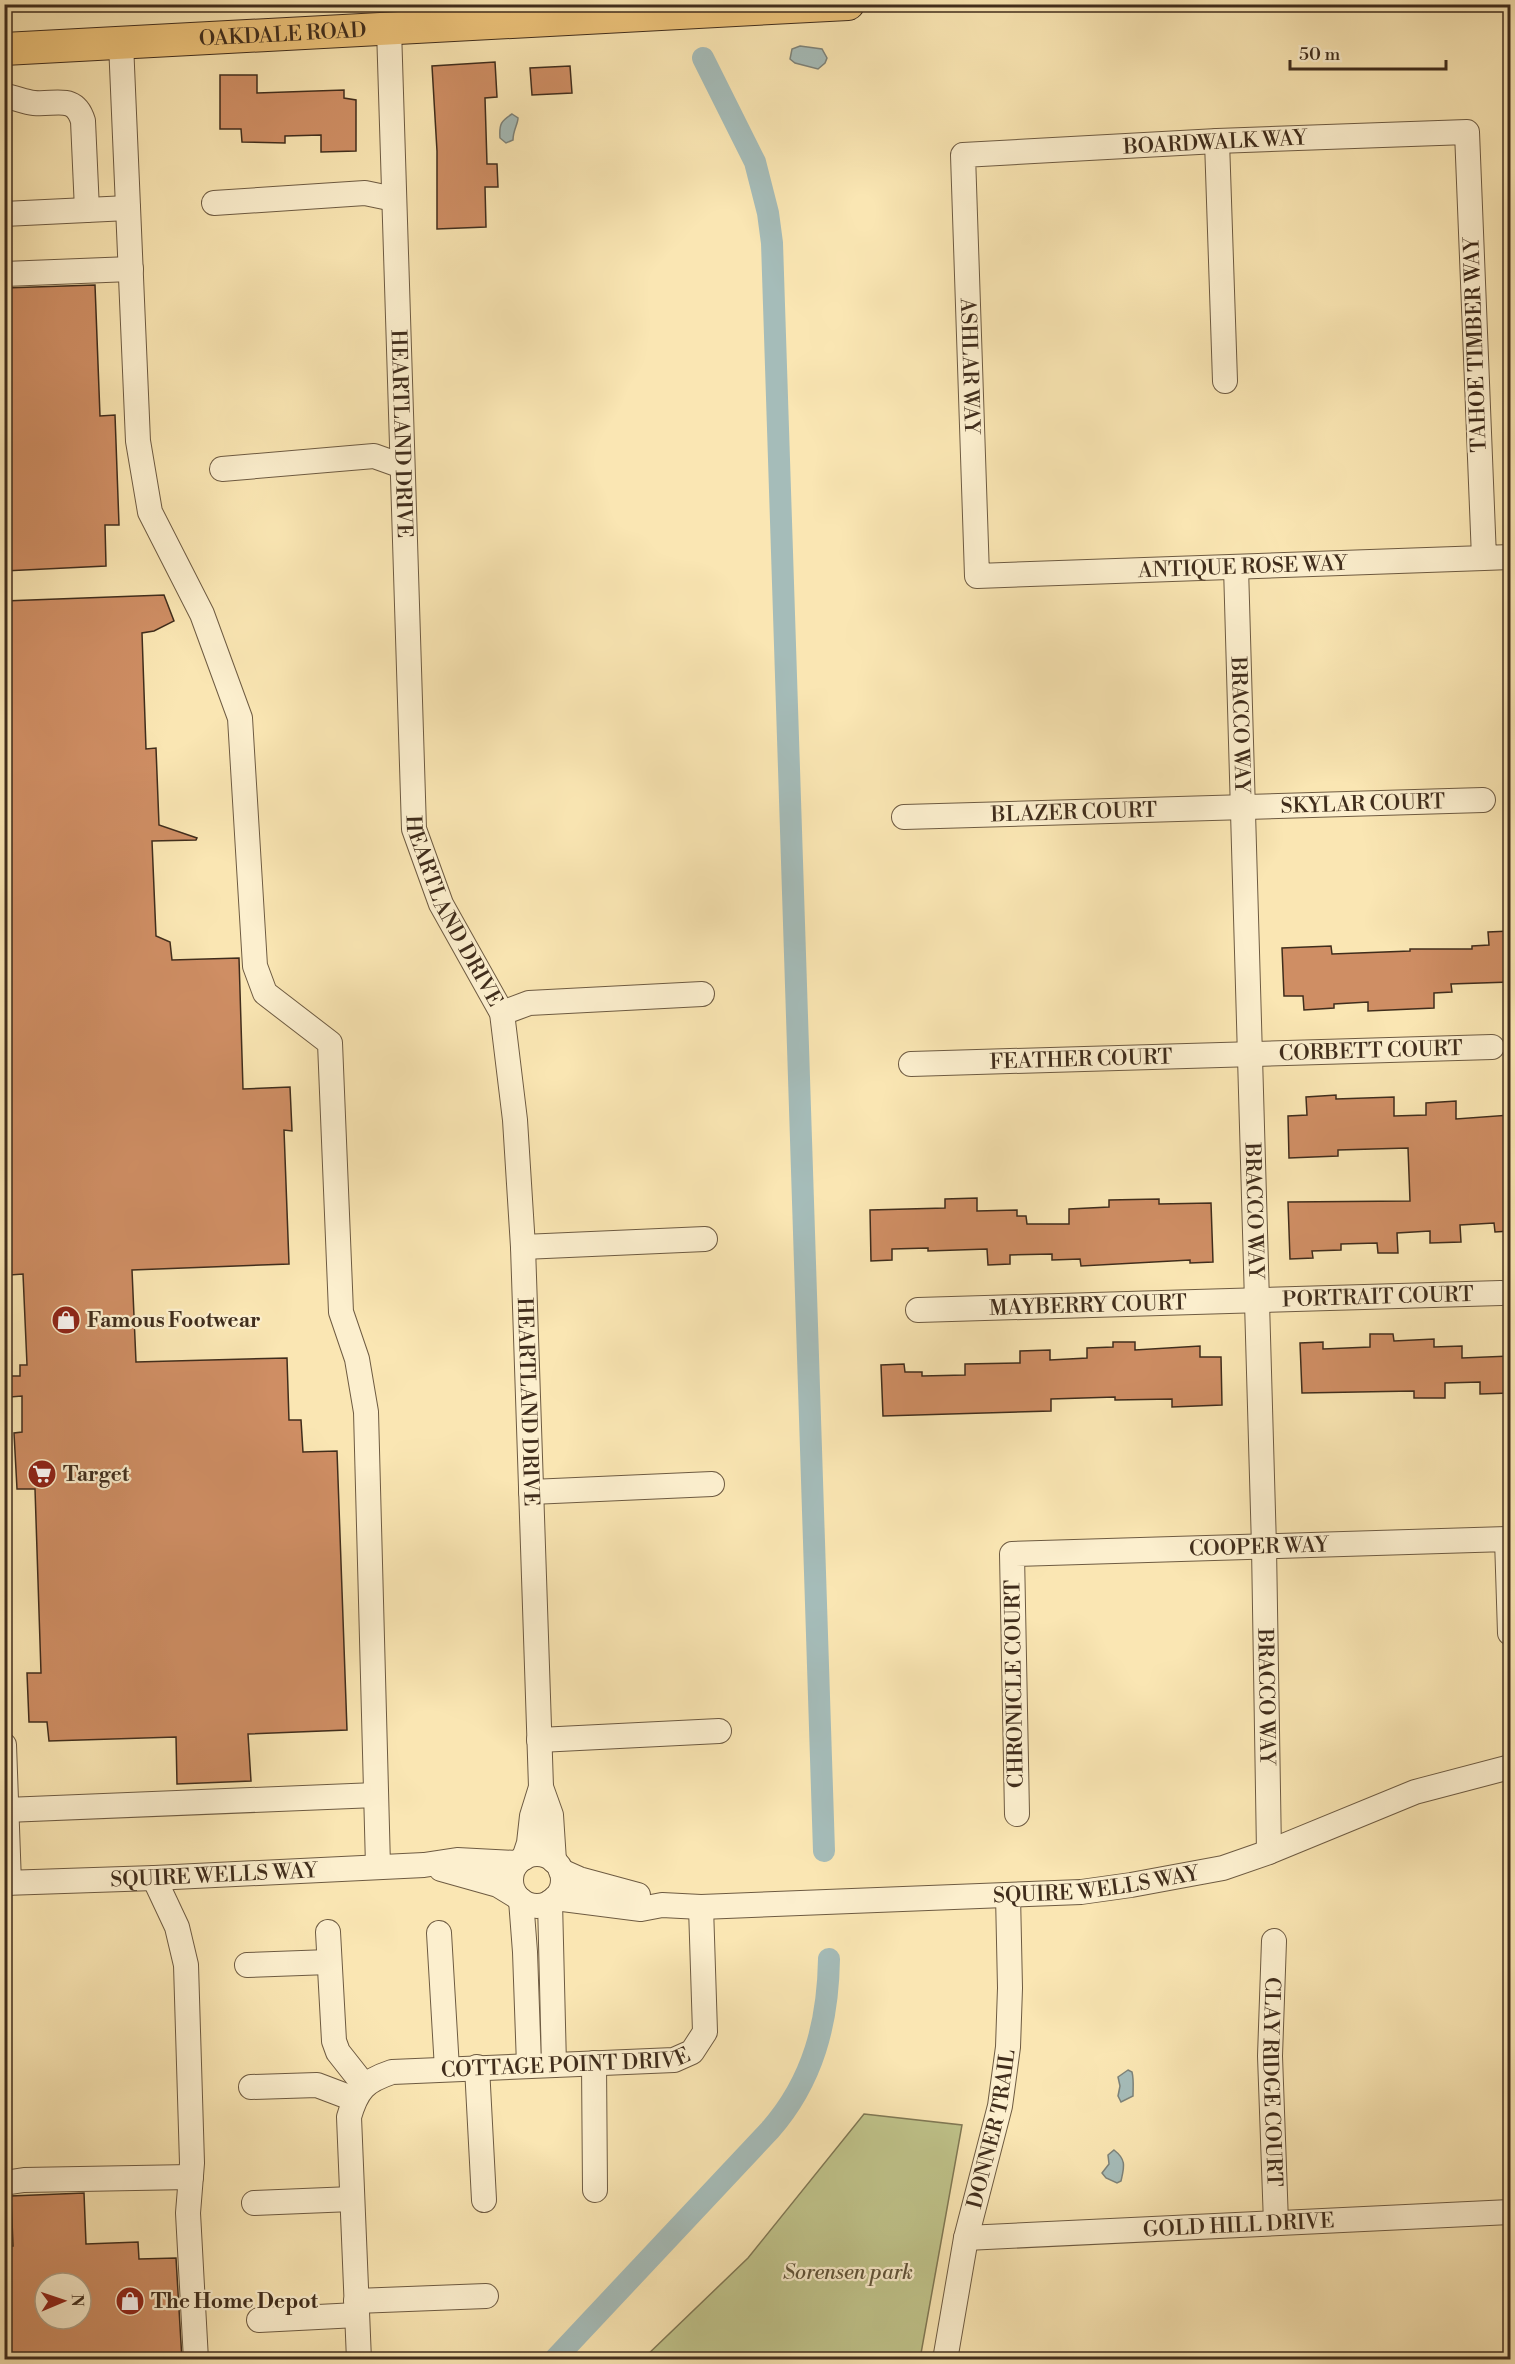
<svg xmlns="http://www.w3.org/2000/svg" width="1515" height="2364" font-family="'Libre Bodoni',serif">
<rect width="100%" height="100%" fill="#fae6b3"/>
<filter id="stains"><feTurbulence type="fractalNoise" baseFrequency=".00333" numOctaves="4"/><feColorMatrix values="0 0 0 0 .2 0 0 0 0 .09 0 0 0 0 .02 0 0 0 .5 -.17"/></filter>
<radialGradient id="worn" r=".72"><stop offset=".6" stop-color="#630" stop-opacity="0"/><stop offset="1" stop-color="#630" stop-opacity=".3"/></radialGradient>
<polygon fill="#c0c48b" stroke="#807854" stroke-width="1.5" points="864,2114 962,2125 920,2359 643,2359 748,2258"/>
<g fill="#a5bcb9" stroke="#7d837a" stroke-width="1.5">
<polygon points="800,46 822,49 827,58 825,63 818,69 795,63 790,59 792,49"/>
<path d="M 512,114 L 518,118 C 518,124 513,130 513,140 L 506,143 L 500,138 C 499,124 501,121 512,114 Z"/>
<path d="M 1128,2070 L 1132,2072 C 1134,2080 1133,2088 1133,2096 L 1121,2102 L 1118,2096 L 1120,2086 L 1118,2077 Z"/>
<path d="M 1114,2150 C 1127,2160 1124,2167 1121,2181 L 1117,2183 L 1106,2178 L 1102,2173 L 1109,2164 L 1108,2155 Z"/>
</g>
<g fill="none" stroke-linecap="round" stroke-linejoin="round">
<g stroke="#a5bcb9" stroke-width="22">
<polyline points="703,58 755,162 768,213 772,243 824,1851"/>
<path d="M 554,2360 L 770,2130 C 813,2081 828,2023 829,1959"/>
</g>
</g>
<g fill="#cf8e64" stroke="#402d1c" stroke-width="1.5" fill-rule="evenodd">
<polygon points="495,62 497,97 485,98 487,164 497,164 498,187 485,187 486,227 437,229 437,151 432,66"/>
<polygon points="570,66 572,93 532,95 530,68"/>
<polygon points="220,75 257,75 257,93 344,90 344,98 356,100 356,151 321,152 321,135 285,136 285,143 242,142 241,129 220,129"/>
<polygon points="95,285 100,416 115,415 119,525 105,525 106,566 4,571 4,288"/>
<polygon points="164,595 174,621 154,631 142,633 146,749 156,748 159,825 197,838 196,840 152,841 156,936 170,942 172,960 239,958 243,1089 290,1087 292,1131 284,1130 289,1264 132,1270 136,1362 287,1358 289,1420 301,1420 303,1452 337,1451 347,1730 248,1734 251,1781 177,1784 176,1737 49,1741 47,1722 29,1722 27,1673 41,1673 35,1489 17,1489 14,1433 22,1432 22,1396 10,1397 10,1376 20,1376 20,1365 27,1365 23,1274 10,1275 10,1264 7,1264 8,1210 4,1210 4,601"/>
<polygon points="1510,931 1510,982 1451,984 1452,992 1434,993 1434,1008 1368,1011 1368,1002 1334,1004 1334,1008 1304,1010 1303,996 1284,996 1282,948 1331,946 1332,954 1410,951 1410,949 1472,949 1472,946 1489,945 1488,932"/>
<polygon points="1336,1095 1336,1099 1394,1097 1394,1116 1426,1115 1426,1103 1456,1101 1456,1119 1510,1115 1510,1231 1495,1232 1494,1223 1460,1225 1461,1242 1430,1243 1430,1231 1397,1233 1398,1253 1378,1253 1377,1243 1341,1244 1341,1250 1312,1251 1313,1258 1290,1259 1288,1202 1410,1201 1408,1148 1338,1150 1338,1156 1289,1158 1288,1116 1307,1115 1306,1097"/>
<polygon points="977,1198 977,1211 1017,1210 1017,1216 1026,1216 1027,1224 1069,1224 1069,1209 1109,1207 1109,1200 1159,1199 1159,1204 1211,1203 1213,1262 1190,1263 1190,1260 1081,1266 1080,1259 1052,1260 1052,1254 1010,1255 1010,1264 988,1265 987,1249 928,1251 928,1248 892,1249 892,1260 871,1261 870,1210 945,1208 945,1199"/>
<polygon points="1370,1334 1393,1334 1394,1341 1434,1339 1434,1347 1462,1346 1462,1358 1510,1356 1510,1393 1480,1394 1480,1382 1445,1383 1445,1398 1414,1398 1414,1391 1302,1393 1300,1343 1323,1342 1323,1349 1370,1347"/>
<polygon points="1113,1342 1135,1342 1135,1350 1200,1346 1200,1357 1221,1357 1222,1405 1172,1407 1172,1399 1115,1400 1115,1397 1051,1399 1051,1411 883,1416 881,1365 904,1364 905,1372 922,1372 922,1376 965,1375 965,1364 1020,1363 1020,1351 1050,1350 1050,1360 1087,1358 1087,1348 1113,1347"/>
<path d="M 84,2193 L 86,2244 L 138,2242 L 139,2259 L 176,2258 L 182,2360 L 4,2360 L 4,2246 L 13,2246 L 11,2196 ZM 45,2283 L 81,2283 L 81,2319 L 45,2319 Z"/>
</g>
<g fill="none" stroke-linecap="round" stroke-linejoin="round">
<g stroke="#6e5b42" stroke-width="26">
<g id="minor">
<path id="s1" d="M 389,29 L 414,829 L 441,904 L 502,1013 L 515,1120 L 523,1247 L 541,1787 L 551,1815 L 554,1861"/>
<polyline points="121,43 138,441 150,512 202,614 240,718 255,966 265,993 330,1043 341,1312 357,1359 366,1412 378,1866"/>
<path d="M 4,96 C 14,97 24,102 34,103 C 56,105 75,94 83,121 L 87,210"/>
<polyline points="1217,141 1225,381"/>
<polyline points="214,203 365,193 394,199"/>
<polyline points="4,214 128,208"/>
<polyline points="4,274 131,269"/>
<polyline points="222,469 374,456 402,466"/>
<path id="s2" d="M 1484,558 L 1467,132 L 1217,141 L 963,155 L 977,576 L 1484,558 L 1510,557"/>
<path id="s3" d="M 1236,567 L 1264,1547 L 1269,1852"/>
<path id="s4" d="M 904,817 L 1483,800"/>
<polyline points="502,1013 529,1003 702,994"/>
<path id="s5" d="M 911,1064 L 1492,1047"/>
<polyline points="523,1247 705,1239"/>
<path id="s6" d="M 918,1310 L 1501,1293"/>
<polyline points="531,1492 712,1484"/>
<polyline points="539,1740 719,1731"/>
<polyline points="4,1745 9,1883"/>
<polyline points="6,1810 376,1795"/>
<path id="s7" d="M 1017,1814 L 1012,1554 L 1507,1539 L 1510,1633"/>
<circle cx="537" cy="1880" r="26"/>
<polyline points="524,1858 529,1843 532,1816 541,1787"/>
<polyline points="441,1869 498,1885 516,1896"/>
<polyline points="561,1871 579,1879 638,1895"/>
<polyline points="154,1878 177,1927 186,1965 192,2163 188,2213 196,2360"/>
<path id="s8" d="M 4,1883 L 154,1878 L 424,1865 L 457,1860 L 517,1863"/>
<path id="s9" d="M 555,1898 L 641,1909 L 662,1905 L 701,1907 L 1081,1892 L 1131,1885 L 1223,1868 L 1269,1852 L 1415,1792 L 1510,1767"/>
<polyline points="521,1900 525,1952 529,2065"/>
<polyline points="550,1902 554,2065"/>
<polyline points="328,1932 334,2041 338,2052 364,2085"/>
<polyline points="439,1933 447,2069"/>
<path id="s10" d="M 1274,1941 L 1270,2056 L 1276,2223"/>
<polyline points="247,1965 329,1962"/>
<polyline points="594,2063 595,2190"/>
<polyline points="477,2067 484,2200"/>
<polyline points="251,2087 317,2085 354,2099"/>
<polyline points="4,2183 24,2180 191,2177"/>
<polyline points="254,2203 352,2199"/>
<path id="s11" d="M 966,2238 L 1510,2212"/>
<polyline points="356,2301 486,2296"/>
<polyline points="259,2320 357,2315"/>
<path id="s12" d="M 359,2360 L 349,2117 C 357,2089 365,2081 392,2072 L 674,2060 L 692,2052 L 705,2032 L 701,1907"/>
<path id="s13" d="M 945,2360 L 966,2238 L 1000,2106 L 1008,2047 L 1010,1988 L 1008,1895"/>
</g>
</g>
<g stroke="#402d1c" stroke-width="34">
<g id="major">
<path id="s14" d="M 4,49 L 848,4"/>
</g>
</g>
<use href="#minor" stroke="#fcefce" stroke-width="24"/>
<use href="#major" stroke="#edc37a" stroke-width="32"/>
</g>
<defs>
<g id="shop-disc" transform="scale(1.5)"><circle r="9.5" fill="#8f2418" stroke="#fcefce"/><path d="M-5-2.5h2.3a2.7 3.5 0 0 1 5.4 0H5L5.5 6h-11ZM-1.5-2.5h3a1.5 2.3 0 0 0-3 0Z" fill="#fff"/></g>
<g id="supermarket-disc" transform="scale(1.5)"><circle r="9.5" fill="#8f2418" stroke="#fcefce"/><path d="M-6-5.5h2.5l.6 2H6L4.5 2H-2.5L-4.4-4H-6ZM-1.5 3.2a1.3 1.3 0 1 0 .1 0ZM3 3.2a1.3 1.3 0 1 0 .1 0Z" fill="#fff"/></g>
</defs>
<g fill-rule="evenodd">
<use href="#shop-disc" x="66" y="1320"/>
<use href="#supermarket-disc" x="42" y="1474"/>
<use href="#shop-disc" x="130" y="2301"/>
</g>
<g text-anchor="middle" stroke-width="4.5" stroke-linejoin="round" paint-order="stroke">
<g font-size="21" fill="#402d1c" stroke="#fcefce">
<text dy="7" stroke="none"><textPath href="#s14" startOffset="279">OAKDALE ROAD</textPath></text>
<text transform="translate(1215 142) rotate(-3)" y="7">BOARDWALK WAY</text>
<text transform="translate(1475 345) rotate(-92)" y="7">TAHOE TIMBER WAY</text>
<text dy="7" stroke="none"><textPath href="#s2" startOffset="1142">ASHLAR WAY</textPath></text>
<text dy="7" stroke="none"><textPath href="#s1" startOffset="405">HEARTLAND DRIVE</textPath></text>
<text dy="7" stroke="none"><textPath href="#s2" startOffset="1618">ANTIQUE ROSE WAY</textPath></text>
<text dy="7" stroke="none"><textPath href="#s3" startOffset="158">BRACCO WAY</textPath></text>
<text dy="7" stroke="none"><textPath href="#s4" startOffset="459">SKYLAR COURT</textPath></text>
<text dy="7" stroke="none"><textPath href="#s4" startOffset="170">BLAZER COURT</textPath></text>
<text dy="7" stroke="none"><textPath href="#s1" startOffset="891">HEARTLAND DRIVE</textPath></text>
<text dy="7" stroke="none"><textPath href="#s5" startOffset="460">CORBETT COURT</textPath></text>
<text dy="7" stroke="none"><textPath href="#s5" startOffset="170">FEATHER COURT</textPath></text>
<text dy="7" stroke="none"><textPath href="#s3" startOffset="644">BRACCO WAY</textPath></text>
<text dy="7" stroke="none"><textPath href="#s6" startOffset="460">PORTRAIT COURT</textPath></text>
<text dy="7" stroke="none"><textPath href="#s6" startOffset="170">MAYBERRY COURT</textPath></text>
<text dy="7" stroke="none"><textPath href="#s1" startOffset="1395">HEARTLAND DRIVE</textPath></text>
<text dy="7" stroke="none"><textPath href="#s7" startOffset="507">COOPER WAY</textPath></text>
<text transform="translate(1014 1684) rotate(-91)" y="7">CHRONICLE COURT</text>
<text dy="7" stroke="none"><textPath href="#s3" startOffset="1130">BRACCO WAY</textPath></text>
<text dy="7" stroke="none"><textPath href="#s8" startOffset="210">SQUIRE WELLS WAY</textPath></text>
<text dy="7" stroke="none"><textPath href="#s9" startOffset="543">SQUIRE WELLS WAY</textPath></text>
<text dy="7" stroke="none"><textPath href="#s12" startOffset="483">COTTAGE POINT DRIVE</textPath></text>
<text dy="7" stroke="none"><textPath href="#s10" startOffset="141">CLAY RIDGE COURT</textPath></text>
<text dy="7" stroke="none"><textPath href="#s13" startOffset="236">DONNER TRAIL</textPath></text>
<text dy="7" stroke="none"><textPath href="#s11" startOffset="273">GOLD HILL DRIVE</textPath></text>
</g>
<g font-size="21" font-weight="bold" fill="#402d1c" stroke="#fcefce" text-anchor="start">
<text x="87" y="1327">Famous Footwear</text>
<text x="63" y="1481">Target</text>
<text x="151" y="2308">The Home Depot</text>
</g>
<g font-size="21" font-style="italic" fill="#605338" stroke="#fcefce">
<text x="848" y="2279">Sorensen park</text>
</g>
</g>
<rect width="1515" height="2364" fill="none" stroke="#fae6b3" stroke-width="24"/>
<rect x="6" y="6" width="1503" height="2352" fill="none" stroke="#402d1c" stroke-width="3"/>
<rect x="12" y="12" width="1491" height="2340" fill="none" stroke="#402d1c" stroke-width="1.5"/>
<g transform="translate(63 2301) rotate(88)"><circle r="28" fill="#fcefce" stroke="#b1a187" stroke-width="1.5"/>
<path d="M0-4.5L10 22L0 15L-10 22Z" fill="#8f2418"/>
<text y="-9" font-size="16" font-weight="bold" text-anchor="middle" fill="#402d1c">N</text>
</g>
<path d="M1290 60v9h156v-9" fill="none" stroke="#402d1c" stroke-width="3"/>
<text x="1299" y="60" font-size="18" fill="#402d1c" stroke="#fcefce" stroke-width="4.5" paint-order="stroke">50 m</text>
<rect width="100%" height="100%" filter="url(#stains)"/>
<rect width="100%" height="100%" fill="url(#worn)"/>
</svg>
